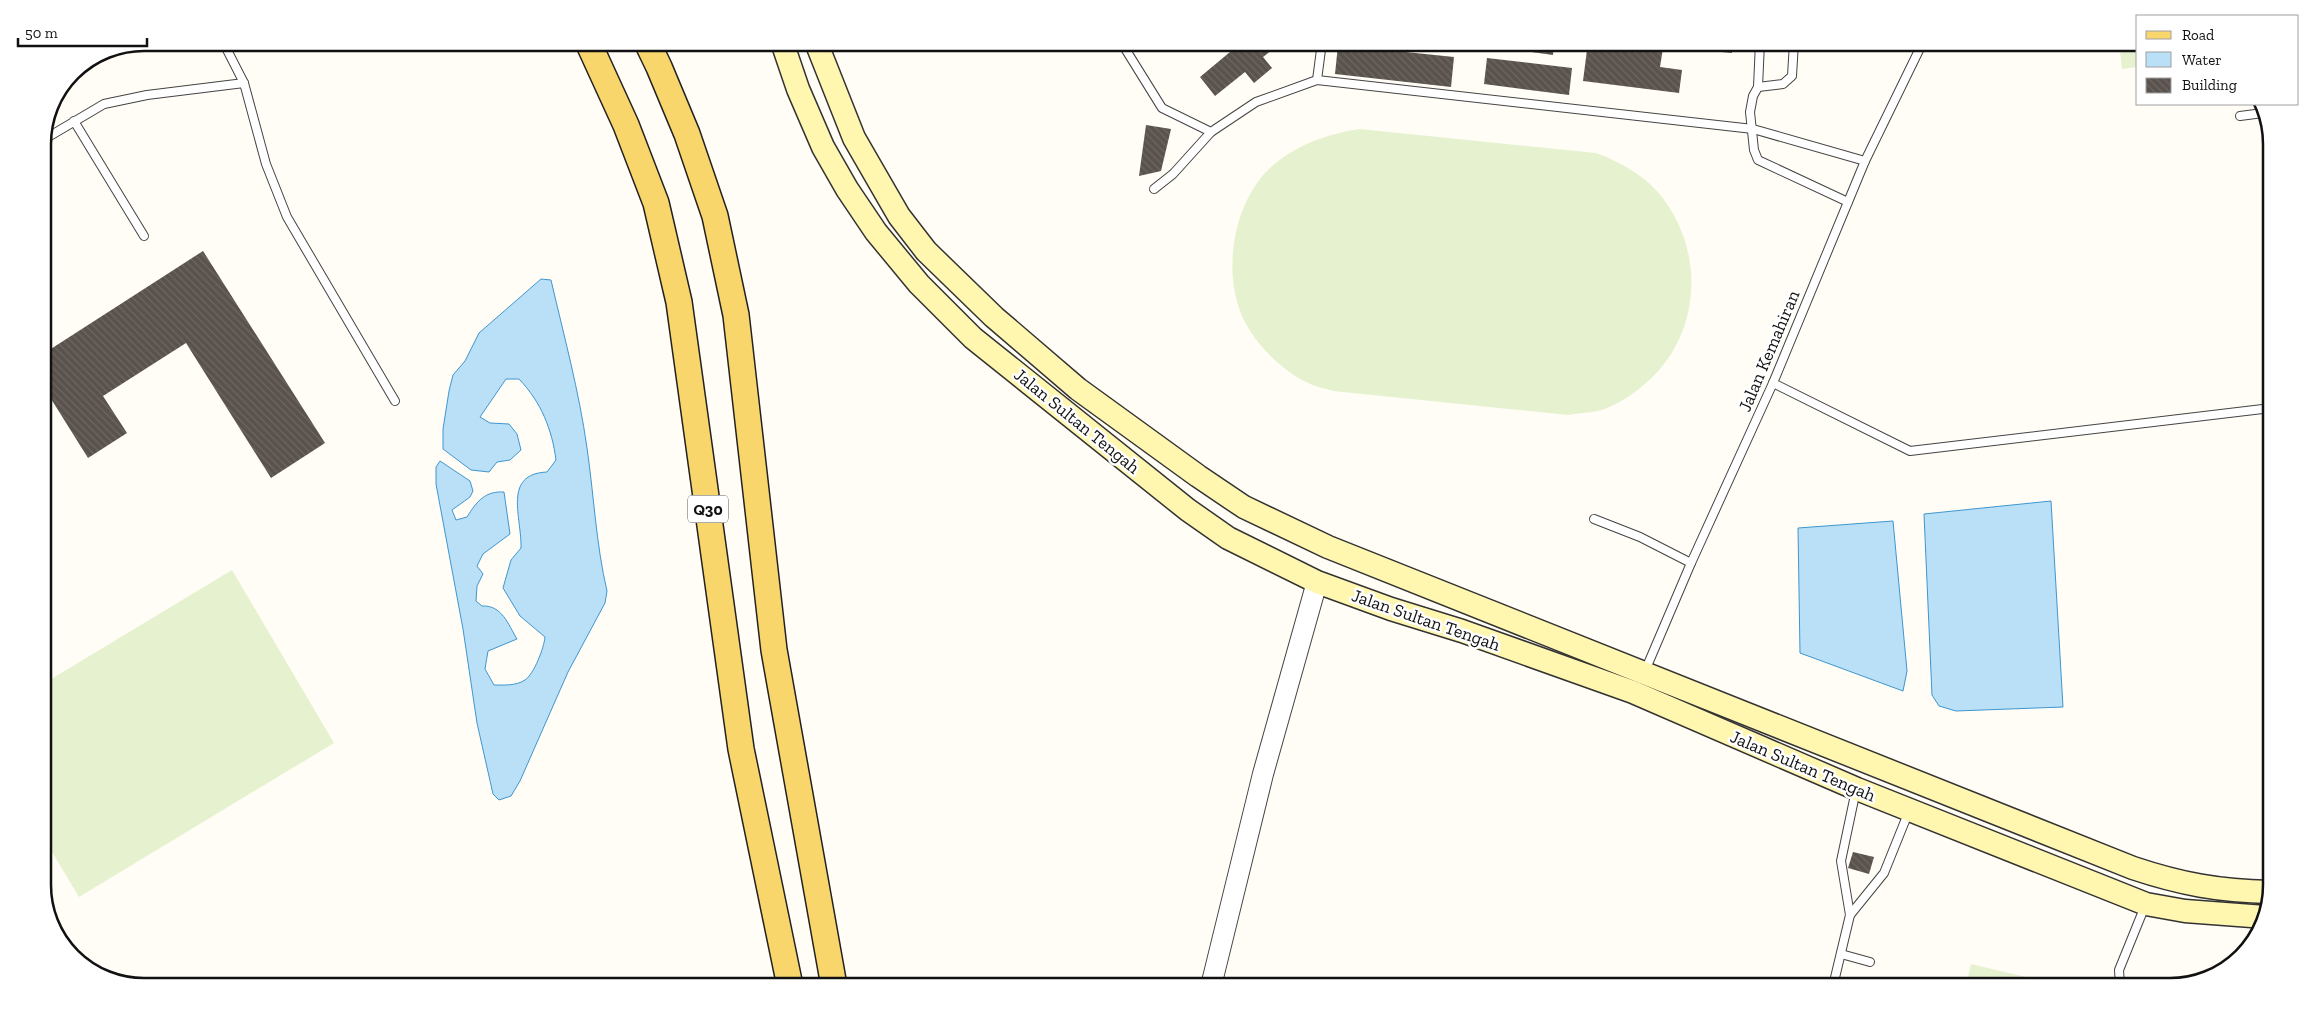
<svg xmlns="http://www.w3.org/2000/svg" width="2314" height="1029" font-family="'Zilla Slab',serif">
<defs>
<pattern id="building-back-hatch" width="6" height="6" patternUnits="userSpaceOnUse" patternTransform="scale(1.25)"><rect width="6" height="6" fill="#5a524d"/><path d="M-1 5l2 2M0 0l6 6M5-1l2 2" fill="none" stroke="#6d6662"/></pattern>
</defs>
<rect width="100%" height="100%" fill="#fffdf5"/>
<g fill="#e6f2cf">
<polygon points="2119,43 2138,43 2138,67 2122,69"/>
<path d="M 1360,129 L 1596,153 C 1620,162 1646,176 1662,197 C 1701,247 1702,320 1660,369 C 1645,386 1621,405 1598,411 C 1588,413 1578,413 1568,415 L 1333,391 C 1325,388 1315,387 1308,383 C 1281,370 1254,343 1242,316 C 1223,272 1233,208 1265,173 C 1290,147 1325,134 1360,129 Z"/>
<polygon points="232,570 334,743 79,897 43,837 43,684"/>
<polygon points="1971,964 2063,986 1966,986"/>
</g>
<g fill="#b9e0f7" stroke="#3f96cf">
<path d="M 541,279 L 551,280 C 564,336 579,391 587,448 C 594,496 596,544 607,591 L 605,603 L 568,672 L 520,781 L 511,796 L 499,800 L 493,794 L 477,723 L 463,629 L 436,484 L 436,467 L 440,461 L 470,481 L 473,491 L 470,497 L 452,510 L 456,520 L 467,517 C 477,501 485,491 504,492 L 510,534 L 483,554 L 477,566 L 483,574 L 477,586 L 476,601 L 482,606 C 502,605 508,624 517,639 L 488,651 L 485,669 L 494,685 C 503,685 516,686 525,680 C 534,674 544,648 545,637 L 520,616 L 503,588 L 511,560 L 521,548 C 522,518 502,474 547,472 L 556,460 C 552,429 541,402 519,379 L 506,379 L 480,417 L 490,423 L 509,424 L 517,434 L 521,450 L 510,460 L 497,462 L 489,472 L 471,470 L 443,449 L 443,429 L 449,391 L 453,375 L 465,361 L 479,333 Z"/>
<polygon points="2051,501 2063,707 1956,711 1939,706 1932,695 1924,514"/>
<polygon points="1893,521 1907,671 1903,691 1800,653 1798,528"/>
</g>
<g fill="url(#building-back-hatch)">
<polygon points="1242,42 1282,42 1263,57 1272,68 1254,83 1245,72 1215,96 1200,77"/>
<polygon points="1430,42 1484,42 1483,50"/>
<polygon points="1503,42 1554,42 1553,55 1502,48"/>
<polygon points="1588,42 1632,42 1663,48 1660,67 1682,70 1679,93 1583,81"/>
<polygon points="1700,42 1733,42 1732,53 1699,50"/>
<polygon points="1338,45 1454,57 1451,87 1335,74"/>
<polygon points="1487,58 1572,68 1569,95 1484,84"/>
<polygon points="1146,125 1171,129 1161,171 1139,176"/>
<polygon points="203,251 325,443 271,478 186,343 103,396 127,433 88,458 43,386 43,354"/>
<polygon points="1853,852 1874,857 1869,874 1848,868"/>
</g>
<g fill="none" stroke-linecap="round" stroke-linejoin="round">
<g stroke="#444" stroke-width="10">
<g id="service">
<polyline points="223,42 244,83 266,164 287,217 395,401"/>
<polyline points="1121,42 1162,108 1211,132 1256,102 1317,80 1753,129 1865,161"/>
<polyline points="1760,42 1758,87 1753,96 1750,112 1754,150 1758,160 1848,202"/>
<polyline points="1317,80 1322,42"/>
<polyline points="1758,87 1783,84 1792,76 1794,42"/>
<polyline points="2240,116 2263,113"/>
<polyline points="74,121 144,236"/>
<polyline points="43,140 104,104 147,95 244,83"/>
<polyline points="1154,189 1173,174 1211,132"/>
<polyline points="1773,383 1910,451 2271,408"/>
<polyline points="1594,519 1640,537 1691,563"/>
<polyline points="1645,671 1691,563 1773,383 1865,161 1923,42"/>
<polyline points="1850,915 1884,873 1909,811"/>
<polyline points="1841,954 1870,962"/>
<polyline points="1833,986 1850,915 1841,861 1856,790"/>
<polyline points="2120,986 2119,970 2145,906"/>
</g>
</g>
<g stroke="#444" stroke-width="22">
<polyline id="tertiary" points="1211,986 1263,774 1317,582"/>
</g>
<g stroke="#333" stroke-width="25">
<g id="secondary">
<polyline points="782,42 798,89 823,147 847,189 876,232 919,284 973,338 1188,510 1228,538 1317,582 1391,609 1462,631 1633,692 1857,789 2146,904 2185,911 2265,917"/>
<path d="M 816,42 L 854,138 L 899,216 L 926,251 L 994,317 L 1078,389 L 1198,476 L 1244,507 L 1328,547 L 2133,868 C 2181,884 2219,891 2270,892"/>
</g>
</g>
<g stroke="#222" stroke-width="28">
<g id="primary">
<polyline points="588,42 626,125 656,203 679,302 741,749 790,986"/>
<polyline points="647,42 659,67 687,134 715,216 736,315 774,650 834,986"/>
</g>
</g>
<use href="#service" stroke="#fff" stroke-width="8"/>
<use href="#tertiary" stroke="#fff" stroke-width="20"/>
<use href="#secondary" stroke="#fff6b0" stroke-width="22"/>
<use href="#primary" stroke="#f9d66b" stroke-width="25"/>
</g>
<g text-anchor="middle" stroke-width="5" stroke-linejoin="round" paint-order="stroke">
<rect fill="#fff" stroke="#585858" stroke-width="1" x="688" y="495.5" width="40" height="27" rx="4"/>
<g font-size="16" font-weight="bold" fill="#111">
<text x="708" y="515">Q30</text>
</g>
<g font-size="18" fill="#111" stroke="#fff">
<text transform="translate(1769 351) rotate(-67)" y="6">Jalan Kemahiran</text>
<text transform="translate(1077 421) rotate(39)" y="6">Jalan Sultan Tengah</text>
<text transform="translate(1426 620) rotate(19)" y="6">Jalan Sultan Tengah</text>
<text transform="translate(1803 766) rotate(23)" y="6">Jalan Sultan Tengah</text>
</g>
</g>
<path d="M0 0H2314V1029H0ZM144 51H2170A93 93 0 0 1 2263 144V885A93 93 0 0 1 2170 978H144A93 93 0 0 1 51 885V144A93 93 0 0 1 144 51Z" fill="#fff" fill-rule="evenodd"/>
<path fill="none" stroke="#111" stroke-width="2.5" d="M144 51H2170A93 93 0 0 1 2263 144V885A93 93 0 0 1 2170 978H144A93 93 0 0 1 51 885V144A93 93 0 0 1 144 51Z"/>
<rect x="2136" y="15" width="162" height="90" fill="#ffffff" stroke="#a0a0a0"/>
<rect x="2146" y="31" width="25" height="8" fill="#f9d66b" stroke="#a0a0a0"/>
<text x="2182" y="40" font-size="15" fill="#111111">Road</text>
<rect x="2146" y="52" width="25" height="15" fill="#b9e0f7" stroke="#a0a0a0"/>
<text x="2182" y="65" font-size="15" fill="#111111">Water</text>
<rect x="2146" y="78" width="25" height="15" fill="url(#building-back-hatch)" stroke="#a0a0a0"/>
<text x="2182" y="90" font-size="15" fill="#111111">Building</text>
<path d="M18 38v8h129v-8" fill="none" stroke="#111111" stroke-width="2.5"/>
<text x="25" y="38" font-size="15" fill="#111111" stroke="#ffffff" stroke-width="4" paint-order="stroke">50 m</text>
</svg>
